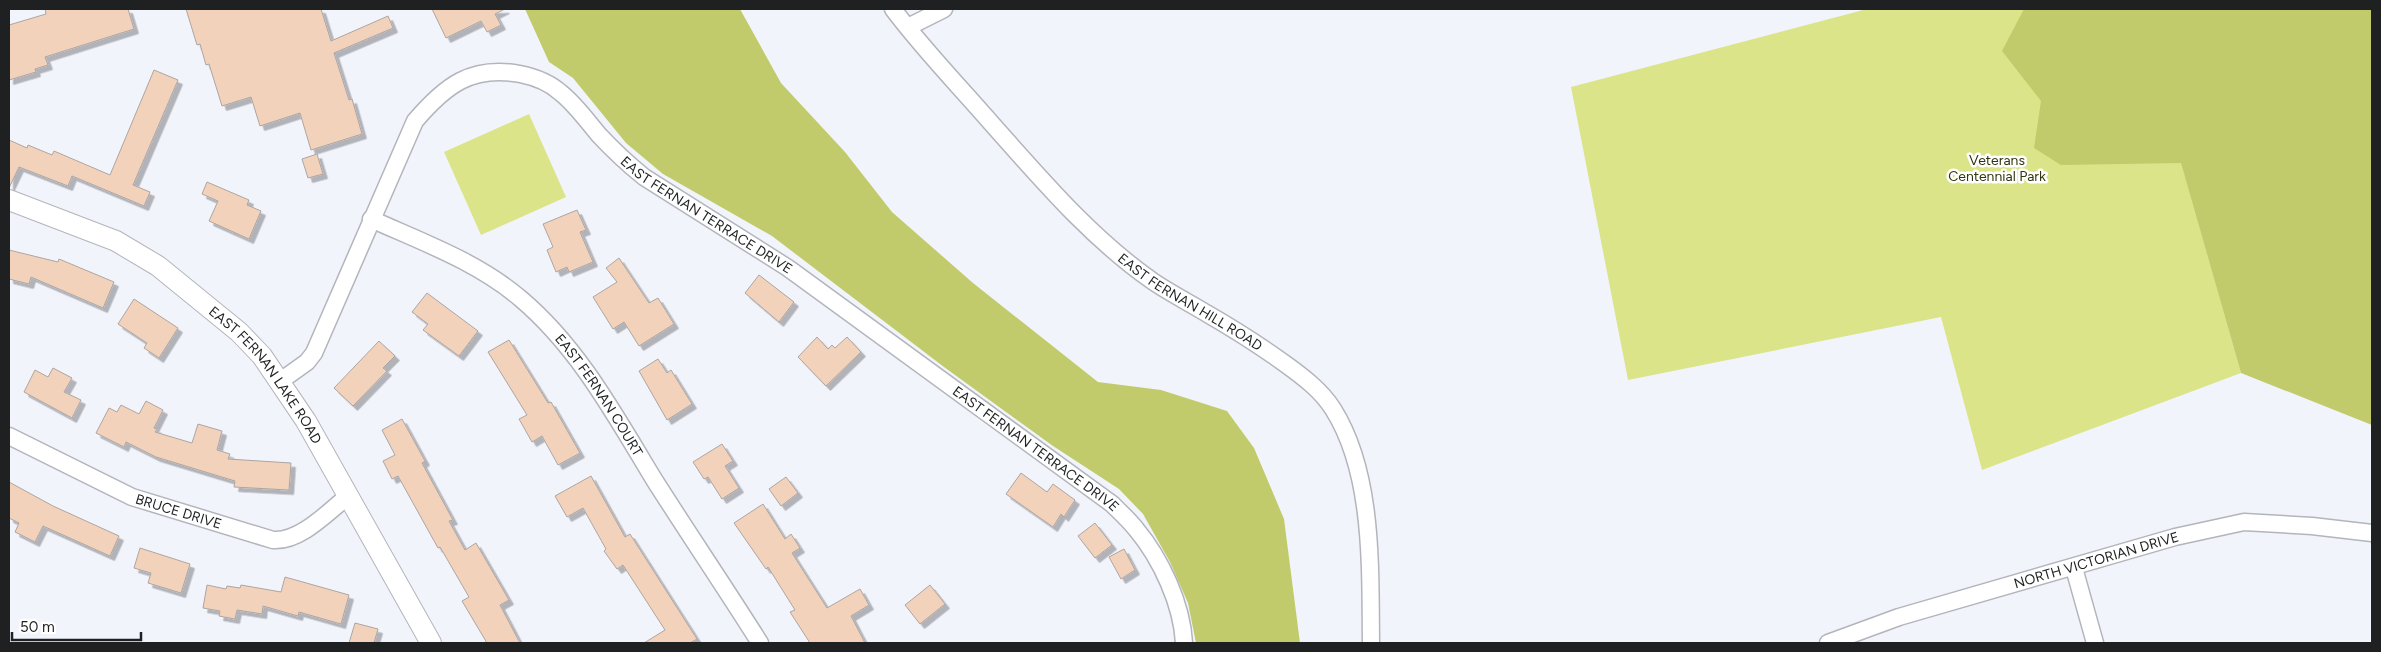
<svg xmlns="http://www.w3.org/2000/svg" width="2381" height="652" font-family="Figtree,sans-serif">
<defs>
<filter id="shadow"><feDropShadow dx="4.5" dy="4.5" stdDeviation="0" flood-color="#0004"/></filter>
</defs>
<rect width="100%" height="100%" fill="#f2f4fc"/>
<g fill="#dbe488">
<polygon points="1867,9 2071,9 2170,123 2241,373 1982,470 1941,317 1628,380 1571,87"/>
<polygon points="529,114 566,197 481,235 444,152"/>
</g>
<g fill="#c2cb6b">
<polygon points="525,9 740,9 781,83 845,152 892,212 973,283 1098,382 1161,390 1227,411 1254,448 1284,519 1300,643 1196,643 1188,603 1170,562 1143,514 1119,489 1053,446 944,367 772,236 663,174 626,143 573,78 549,62"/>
<polygon points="2024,9 2372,9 2372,425 2241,373 2181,163 2061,165 2034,148 2041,101 2002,51"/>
</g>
<g fill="#f3d2bb" stroke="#aca5a1" filter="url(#shadow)">
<polygon points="45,9 128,9 134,29 45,57 48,65 35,69 36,72 9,80 9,25 46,14"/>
<polygon points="186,9 321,9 331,41 388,16 393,28 334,53 349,100 352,99 362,134 311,150 300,113 260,126 251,97 222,106 209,64 206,65 200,44 197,45"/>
<polygon points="432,9 505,9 495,14 501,25 487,32 481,21 446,38"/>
<polygon points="154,70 178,80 133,185 150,192 144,206 72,176 68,186 19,167 9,188 9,140 27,148 28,145 52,155 54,151 110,175"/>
<polygon points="317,154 323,174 308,178 302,159"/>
<polygon points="207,182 249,200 247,205 261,211 249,239 209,221 218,201 202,194"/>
<polygon points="577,210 586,230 580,232 593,262 569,272 567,267 556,272 547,250 553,247 543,224"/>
<polygon points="9,250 58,262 59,259 114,282 103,308 31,277 29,284 9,279"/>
<polygon points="619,258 649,303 658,298 674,324 639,346 624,322 613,329 593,297 617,282 606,268"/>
<polygon points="759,275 794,302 779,322 745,293"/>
<polygon points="427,293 478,331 459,356 423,330 428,324 412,312"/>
<polygon points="134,299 178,328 159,358 144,348 147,343 118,324"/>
<polygon points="817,337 828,349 832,345 835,348 847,337 861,352 826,386 798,357"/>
<polygon points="509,340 548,403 551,402 580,453 558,465 542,436 532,442 519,419 527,415 488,352"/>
<polygon points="379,341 395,356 383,368 387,371 353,406 334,388"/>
<polygon points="658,359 667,373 671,370 692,404 667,420 639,371"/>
<polygon points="53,368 72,378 64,392 81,400 72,418 24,392 35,370 48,377"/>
<polygon points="146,401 163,410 154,428 157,429 155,432 192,443 198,424 222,431 217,450 230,454 228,459 291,463 289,490 234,487 235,481 156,457 126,442 124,447 96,433 109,408 117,412 121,405 139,414"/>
<polygon points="402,419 425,461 422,463 453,520 449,521 465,550 476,543 509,600 500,605 520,643 487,643 462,601 469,597 440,547 438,548 398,476 392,479 383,461 395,455 382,430"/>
<polygon points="722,444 733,461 725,466 739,488 722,499 708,477 704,479 693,462"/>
<polygon points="1021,473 1047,492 1053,484 1075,500 1064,517 1061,514 1053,527 1006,494"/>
<polygon points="591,476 625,537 630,534 697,639 690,643 644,643 665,630 623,565 617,569 604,551 606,549 583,508 567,517 555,496"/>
<polygon points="786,477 798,493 781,506 769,489"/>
<polygon points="9,482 53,506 119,536 110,556 43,526 35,542 15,532 19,523 9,518"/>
<polygon points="763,504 785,539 791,534 800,548 792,553 827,608 860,589 869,605 851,616 865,643 810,643 790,612 795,610 768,567 766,569 734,523"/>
<polygon points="1095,523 1112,545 1095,558 1078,536"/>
<polygon points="140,548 190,564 181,593 148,583 151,573 134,568"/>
<polygon points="1124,549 1135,570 1121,579 1109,557"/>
<polygon points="285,577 349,595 341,624 299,612 298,616 263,606 262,614 237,610 235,619 219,616 220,611 203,608 207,585 226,589 227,586 240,588 241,585 281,592"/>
<polygon points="930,585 945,604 920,624 905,605"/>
<polygon points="355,623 378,629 374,643 349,643"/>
</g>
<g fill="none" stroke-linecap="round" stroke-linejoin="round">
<g stroke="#b3b5bc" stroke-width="19">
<g id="minor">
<path id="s1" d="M 893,9 C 923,49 959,86 992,124 C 1042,180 1090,237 1151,280 C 1168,292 1188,302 1206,313 C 1232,328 1259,345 1284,363 C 1302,376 1321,390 1333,409 C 1374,474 1370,568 1371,643"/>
<polyline points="908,27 944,9"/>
<path id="s2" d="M 371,219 C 422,242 478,262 521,299 C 579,348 616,417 655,481 C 690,536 726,589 760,643"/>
<path id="s3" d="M 279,382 L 307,362 L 314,353 L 415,121 C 445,86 471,65 520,74 C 535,77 549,82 561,93 C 576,105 587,121 599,135 C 613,150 628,164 644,177 L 788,268 L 1112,504 C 1120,512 1129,520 1136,529 C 1161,559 1182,604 1184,643"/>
<path id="s4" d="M 9,436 L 132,497 L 273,540 C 300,542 328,512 348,496"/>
<polyline points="2074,568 2095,643"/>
<path id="s5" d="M 1828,643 L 1899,617 L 2175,537 L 2244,522 L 2312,526 L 2372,533"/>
</g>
</g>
<g stroke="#b3b5bc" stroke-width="22">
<g id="tertiary">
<path id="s6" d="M 9,200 L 116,241 L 158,266 L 239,332 L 262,356 L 306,421 L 431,643"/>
</g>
</g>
<use href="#minor" stroke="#fff" stroke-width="16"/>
<use href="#tertiary" stroke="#fff" stroke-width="20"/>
</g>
<g text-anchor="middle" stroke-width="5" stroke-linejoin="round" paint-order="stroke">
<g font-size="14" fill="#33360c" stroke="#fff">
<text x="1997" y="165">Veterans<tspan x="1997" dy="16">Centennial Park</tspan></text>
</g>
<g font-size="14" fill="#1f2022" stroke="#fff">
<text dy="5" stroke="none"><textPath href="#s3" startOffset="658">EAST FERNAN TERRACE DRIVE</textPath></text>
<text dy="5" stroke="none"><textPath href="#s1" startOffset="420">EAST FERNAN HILL ROAD</textPath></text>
<text dy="5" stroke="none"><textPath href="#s6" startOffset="318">EAST FERNAN LAKE ROAD</textPath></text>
<text dy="5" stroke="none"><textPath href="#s2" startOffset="295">EAST FERNAN COURT</textPath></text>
<text dy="5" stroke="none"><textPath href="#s3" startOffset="1062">EAST FERNAN TERRACE DRIVE</textPath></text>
<text dy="5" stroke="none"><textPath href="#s4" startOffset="186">BRUCE DRIVE</textPath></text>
<text dy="5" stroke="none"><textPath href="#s5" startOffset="281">NORTH VICTORIAN DRIVE</textPath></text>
</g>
</g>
<rect width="2381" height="652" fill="none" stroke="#1f2022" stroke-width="20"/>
<path d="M12 632v8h129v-8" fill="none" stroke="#1f2022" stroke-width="2.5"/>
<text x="20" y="632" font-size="15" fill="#1f2022" stroke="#ffffff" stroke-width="4" paint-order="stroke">50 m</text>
</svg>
